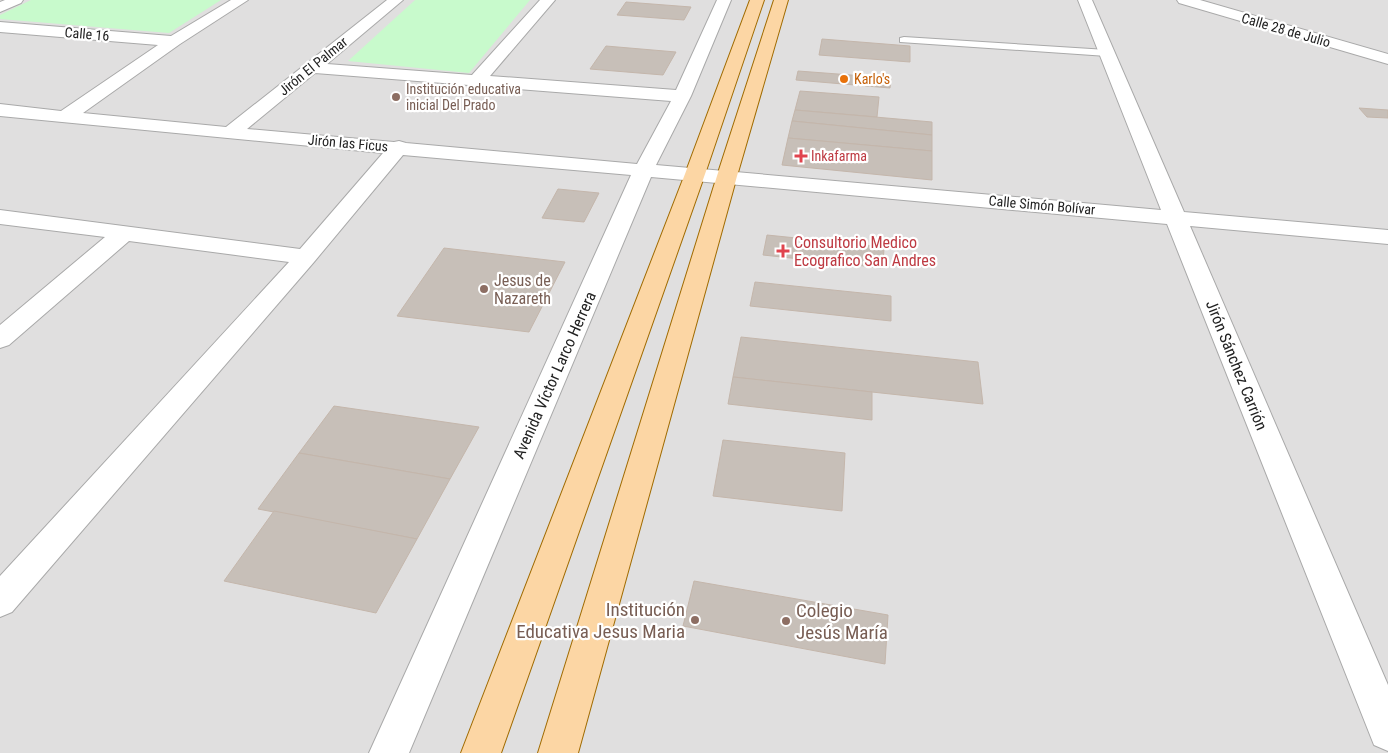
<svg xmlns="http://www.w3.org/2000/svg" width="1388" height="753" font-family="'Roboto Condensed',sans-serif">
<rect width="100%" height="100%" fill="#f2efe9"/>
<rect fill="#e0dfdf" x="0" y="0" width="1388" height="753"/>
<g fill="#c8facc">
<polygon points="31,0 221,0 169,33 0,19 0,15"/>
<polygon points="415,0 530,0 469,73 348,61"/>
</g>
<g fill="#c7bfb8" stroke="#c4b6ab">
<polygon points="626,2 691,7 684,20 617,15"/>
<polygon points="822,39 910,46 910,62 819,55"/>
<polygon points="606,46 676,52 663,75 590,69"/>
<polygon points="798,71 891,78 890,88 796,80"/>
<polygon points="800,91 879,97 877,117 795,110"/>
<polygon points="1359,108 1388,110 1388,118 1367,117"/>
<polygon points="795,110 932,122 932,135 792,121"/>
<polygon points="792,121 932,135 932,151 788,138"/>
<polygon points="788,138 932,151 932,180 782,165"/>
<polygon points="558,189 599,193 584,222 542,218"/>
<polygon points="767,235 884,247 883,268 763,255"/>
<polygon points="444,248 565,262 529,332 397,316"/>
<polygon points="755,282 891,296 891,321 750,306"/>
<polygon points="741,337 978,362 983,404 733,377"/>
<polygon points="733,377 872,392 872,420 728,404"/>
<polygon points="334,406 479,427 450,479 299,453"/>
<polygon points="723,440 845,453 842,511 713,496"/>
<polygon points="299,453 450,479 417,539 258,509"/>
<polygon points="274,511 417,539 376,613 224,581"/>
<polygon points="694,581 888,615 885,664 683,626"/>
</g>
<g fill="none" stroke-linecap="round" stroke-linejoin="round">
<g stroke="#a9a9a9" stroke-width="2">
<polygon id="service" points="904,37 1107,50 1112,53 1107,56 900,42 900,38"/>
</g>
<g stroke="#a9a9a9" stroke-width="2">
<g id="minor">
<polygon points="5,0 23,0 21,3 0,12 0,2"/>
<path d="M 231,0 L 248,0 L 180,44 L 83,113 L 226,127 L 387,0 L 403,0 L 327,64 L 472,75 L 540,0 L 555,0 L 490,76 L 676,90 L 717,0 L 731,0 L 691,96 L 656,165 L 1161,210 L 1078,0 L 1092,0 L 1184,212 L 1388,230 L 1388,244 L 1190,226 L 1388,685 L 1388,751 L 1374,745 L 1167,224 L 651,177 L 409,753 L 369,753 L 631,175 L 403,155 L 314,262 L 12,612 L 0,617 L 0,576 L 289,262 L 129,241 L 9,345 L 0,348 L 0,325 L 105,237 L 0,224 L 0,210 L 300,249 L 383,153 L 0,116 L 0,104 L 61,111 L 158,45 L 0,32 L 0,22 L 171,36 ZM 315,73 L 671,101 L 637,164 L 406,143 L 399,141 L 394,142 L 247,129 Z"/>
<polygon points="1177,0 1200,0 1388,54 1388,64 1179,3"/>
</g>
</g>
<g stroke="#a06b00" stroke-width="2">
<g id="primary">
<polygon points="750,0 764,0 705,174 501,753 461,753 685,174"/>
<polygon points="774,0 788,0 737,176 578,753 538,753 717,176"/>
</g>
</g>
<use href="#service" fill="#fff" fill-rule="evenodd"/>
<use href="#minor" fill="#fff" fill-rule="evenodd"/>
<use href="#primary" fill="#fcd6a4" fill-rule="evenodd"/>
</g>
<circle fill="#e8710a" stroke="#fff" stroke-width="2" cx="844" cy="79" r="5"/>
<g fill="#8d6e63" stroke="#fff" stroke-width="2">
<circle cx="396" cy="97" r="5"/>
<circle cx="484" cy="289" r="5"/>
<circle cx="695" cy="620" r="5"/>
<circle cx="786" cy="621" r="5"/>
</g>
<g fill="#e0444e" stroke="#fff" stroke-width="2">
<path d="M798.5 148.5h5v5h5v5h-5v5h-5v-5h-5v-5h5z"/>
<path d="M780.5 243.5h5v5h5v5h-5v5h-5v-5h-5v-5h5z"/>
</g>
<g text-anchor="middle" stroke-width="4.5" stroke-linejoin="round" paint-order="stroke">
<g font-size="14" fill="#222" stroke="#fff">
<text transform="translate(1286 30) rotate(16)" y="5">Calle 28 de Julio</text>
<text transform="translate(87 34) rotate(5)" y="5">Calle 16</text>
<text transform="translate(313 66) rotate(-39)" y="5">Jirón El Palmar</text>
<text transform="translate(348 143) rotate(5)" y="5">Jirón las Ficus</text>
<text transform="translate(1042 205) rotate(5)" y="5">Calle Simón Bolívar</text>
</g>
<g font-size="14" fill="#c56008" stroke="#fff" text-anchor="start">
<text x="854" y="84">Karlo's</text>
</g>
<g font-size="14" fill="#785e54" stroke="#fff" text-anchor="start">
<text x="406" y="94">Institución educativa<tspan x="406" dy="16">inicial Del Prado</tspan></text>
</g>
<g font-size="14" fill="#be3a42" stroke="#fff" text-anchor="start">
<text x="811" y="161">Inkafarma</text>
</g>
<g font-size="16" fill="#be3a42" stroke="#fff" text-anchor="start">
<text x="794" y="248">Consultorio Medico<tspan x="794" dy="18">Ecografico San Andres</tspan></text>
</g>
<g font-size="16" fill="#785e54" stroke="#fff" text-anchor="start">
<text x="494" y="286">Jesus de<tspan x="494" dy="18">Nazareth</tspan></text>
</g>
<g font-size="16" fill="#222" stroke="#fff">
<text transform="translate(1237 365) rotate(68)" y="6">Jirón Sánchez Carrión</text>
<text transform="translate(554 375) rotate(-66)" y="6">Avenida Víctor Larco Herrera</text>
</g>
<g font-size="19" fill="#785e54" stroke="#fff" text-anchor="end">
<text x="685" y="616">Institución<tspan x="685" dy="22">Educativa Jesus Maria</tspan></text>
<text x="796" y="617" text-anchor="start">Colegio<tspan x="796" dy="22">Jesús María</tspan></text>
</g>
</g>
</svg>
